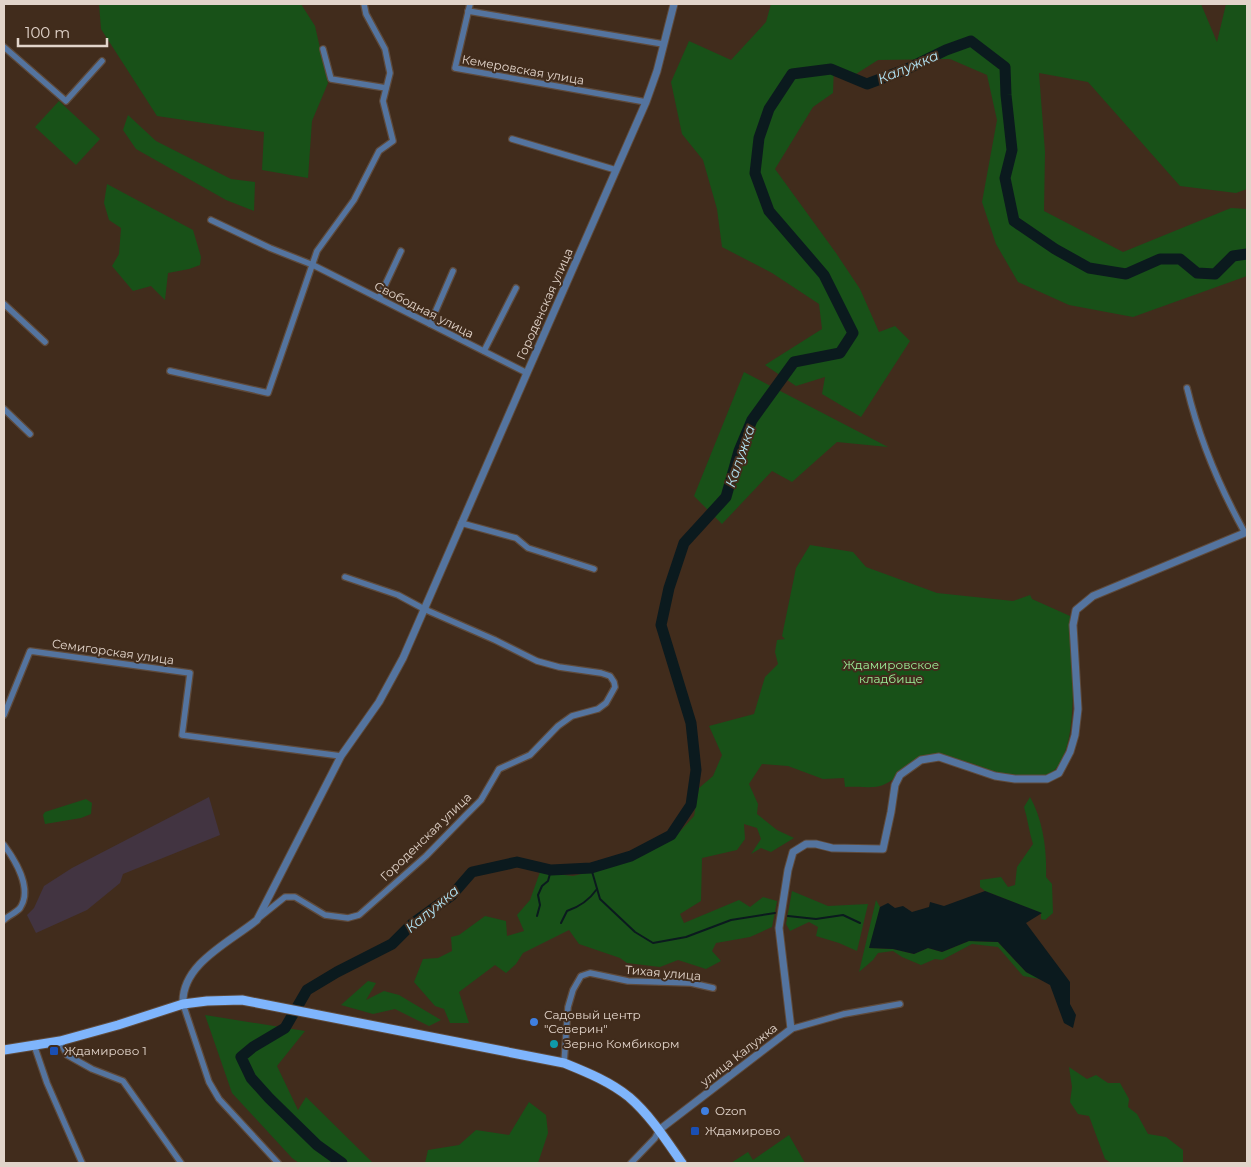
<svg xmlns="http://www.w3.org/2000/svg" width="1251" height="1167" font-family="Montserrat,sans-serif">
<rect width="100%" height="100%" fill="#412c1c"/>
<polygon fill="#423441" points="209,797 220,835 123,874 120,883 87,910 36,933 27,915 34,908 44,886 72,868"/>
<g fill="#185118">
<polygon points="99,4 301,4 315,26 328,83 312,121 308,178 262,170 264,132 157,116 101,29"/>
<polygon points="771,4 1201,4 1217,42 1226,4 1247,4 1247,189 1236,193 1180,186 1088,82 1039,73 1045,152 1044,211 1123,252 1231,208 1247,209 1247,276 1133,317 1069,305 1018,282 996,244 982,202 997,120 987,75 950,59 878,60 856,74 834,66 833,93 813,107 775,169 836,253 860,289 879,332 895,326 910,341 861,417 822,394 825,377 796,386 765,365 822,329 819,304 772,273 722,247 717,209 703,160 682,134 671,82 689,41 731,60 766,22"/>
<polygon points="59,101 100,139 76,165 35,127"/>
<polygon points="128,115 156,141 231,179 255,182 254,211 226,200 136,149 123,130"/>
<polygon points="107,184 193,230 201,257 200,265 189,269 168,273 165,300 151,286 133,291 112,266 119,254 121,228 109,220 104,203"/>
<polygon points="744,372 888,447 837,442 792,482 772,471 722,524 694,496"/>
<path d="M 810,545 L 853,552 L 866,567 L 937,593 L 1013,601 L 1030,595 L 1032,599 L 1070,616 C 1071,649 1083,757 1049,774 C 1036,780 1014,775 1000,773 C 981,768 952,754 934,755 C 905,756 904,777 883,785 C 875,789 854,786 845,787 L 844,778 L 823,779 L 788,766 L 762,764 L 749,784 L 758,804 L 757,814 L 777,830 L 794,838 L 771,852 L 761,848 L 751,854 L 761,839 L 757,828 L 744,824 L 745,839 L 737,850 L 702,858 L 701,901 L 680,914 L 684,923 L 739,900 L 750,907 L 763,897 L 777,901 L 772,927 L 750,937 L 716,943 L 712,951 L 721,961 L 706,969 L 678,960 L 660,967 L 627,963 L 620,958 L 579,944 L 569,930 L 523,953 L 516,964 L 506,973 L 495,965 L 459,992 L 469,1023 L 450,1023 L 444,1009 L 435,1006 L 414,982 L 423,959 L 438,958 L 452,951 L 451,937 L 459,935 L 485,916 L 506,921 L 507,936 L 524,931 L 517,915 L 530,900 L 540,872 L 573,876 L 618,865 L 673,839 L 694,816 L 699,788 L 713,776 L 722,755 L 709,726 L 754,714 L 765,677 L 778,664 L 775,652 L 777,640 L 785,639 L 782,636 L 796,568 Z"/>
<path d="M 1030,797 C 1043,820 1047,850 1046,877 L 1052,884 L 1053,913 L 1045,920 L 1041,919 L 1041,913 L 985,891 L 980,887 L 980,880 L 1001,877 L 1008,887 L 1015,885 L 1017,867 L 1033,844 C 1029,832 1028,820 1024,807 Z"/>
<polygon points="86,799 92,803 91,814 81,818 45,824 43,815 45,812"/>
<polygon points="792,891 828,906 868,904 857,951 839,943 816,936 818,927 809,922 790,931 786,924"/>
<polygon points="876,900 880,907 870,948 893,949 914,954 928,948 942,952 969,941 998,942 1026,972 1040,979 1023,976 998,947 972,944 942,960 935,959 921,965 902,957 893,951 878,953 873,960 859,972"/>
<polygon points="368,981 376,983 366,1000 384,991 399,995 441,1020 429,1026 395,1009 373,1014 341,1005"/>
<polygon points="205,1015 305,1031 277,1066 298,1110 306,1097 373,1163 299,1163 292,1158 232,1093"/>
<polygon points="1069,1067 1087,1079 1096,1075 1108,1083 1120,1083 1129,1099 1128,1107 1137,1114 1148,1134 1166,1137 1183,1150 1183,1163 1111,1163 1105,1159 1089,1116 1078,1114 1070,1102 1072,1087"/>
<polygon points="529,1102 546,1115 548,1133 538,1163 425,1163 428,1150 459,1145 476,1130 509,1135"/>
<polygon points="789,1135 805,1163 731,1163 748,1152 753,1160"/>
</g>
<polygon fill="#0b1a1e" points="985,891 1042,913 1026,923 1070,982 1070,1004 1076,1015 1073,1028 1064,1023 1050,985 1026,972 998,942 969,941 942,952 928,948 914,954 893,949 869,948 880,907 888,903 895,908 903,906 912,912 929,907 930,902 944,906"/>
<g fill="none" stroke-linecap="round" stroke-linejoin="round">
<g stroke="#0b1a1e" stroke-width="2">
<polyline points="591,868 600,899 635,932 653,943 686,937 731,920 775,913"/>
<polyline points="537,916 540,905 538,895 542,886 548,881 551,870"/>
<polyline points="788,916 816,919 843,915 860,923"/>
<path d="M 561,923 L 567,911 C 579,907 590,899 597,889"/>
</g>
<polyline stroke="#0b1a1e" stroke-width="11" points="342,1163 317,1145 269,1098 251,1078 241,1057 253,1047 285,1028 307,990 337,972 392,944 412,924 452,895 472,872 517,862 551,870 591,868 631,856 671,835 691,805 696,770 691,723 661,625 669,588 684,543 726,497 739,451 752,420 794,362 840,353 853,333 824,275 769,211 755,173 759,138 769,109 792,74 831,69 867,84 907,69 946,50 971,41 1005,67 1006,95 1012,150 1005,178 1014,221 1055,249 1089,268 1126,274 1160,259 1180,259 1197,273 1215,274 1233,256 1247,254"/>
<g stroke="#5e4a3b" stroke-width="8">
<g id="minor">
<polyline points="470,4 455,68 646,102"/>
<polyline points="468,11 663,44"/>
<polyline points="4,47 66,101 102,61"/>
<polyline points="323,49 331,79 386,88"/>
<polyline points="512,139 616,170"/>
<polyline points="211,220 270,248 313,265 527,373"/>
<polyline points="379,298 401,251"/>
<polyline points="4,304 45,342"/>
<polyline points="430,324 453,271"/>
<polyline points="484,351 516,288"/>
<polyline points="170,371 268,393 317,251 354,200 379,151 393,141 383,101 390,73 385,49 366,14 364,4"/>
<path d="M 1187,388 C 1199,438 1220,488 1245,533"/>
<polyline points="4,409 30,434"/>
<polyline points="461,523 516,538 528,548 594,569"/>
<polyline points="4,715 30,651 190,673 182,735 341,756"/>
<path d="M 4,845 C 15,860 33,889 20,908 C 17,912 8,916 4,920"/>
<polyline points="260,917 285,897 295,897 325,915 348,918 359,915 426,856 465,816 481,800 499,769 530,755 558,726 572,716 598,709 606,703 615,687 614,682 610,676 601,673 559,667 537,661 495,640 424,609 398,595 345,577"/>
<polyline points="183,1004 209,1082 219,1099 278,1163"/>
<polyline points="791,1029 844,1014 900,1004"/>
<polyline points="60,1041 67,1055 92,1069 123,1081 181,1163"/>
<polyline points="34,1045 47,1083 82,1163"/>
<polyline points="564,1063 568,1007 573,990 581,976 590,973 628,981 691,983 713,988"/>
<polyline points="631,1163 655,1138 659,1130"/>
</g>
</g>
<g stroke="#5e4a3b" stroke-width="9">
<g id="tertiary">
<path d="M 183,1004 C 181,964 230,942 257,920 L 341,756 L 379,702 L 403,658 L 527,373 L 646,102 L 657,71 L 674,4"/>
<polyline points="659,1130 791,1029 779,928 788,870 793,852 806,844 816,844 832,848 883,849 891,812 895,785 900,775 921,760 939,757 995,776 1015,779 1047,779 1059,773 1070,752 1075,735 1078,709 1073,625 1076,610 1093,596 1247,532"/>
</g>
</g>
<g stroke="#5e4a3b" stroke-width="11">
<path id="primary" d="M 4,1050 L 60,1041 L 118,1025 L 183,1004 L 207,1001 L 242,1000 L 564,1063 C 586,1072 609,1081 629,1097 C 650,1115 666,1140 682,1163"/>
</g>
<use href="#minor" stroke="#54749f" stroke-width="5.5"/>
<use href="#tertiary" stroke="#54749f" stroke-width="7"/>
<use href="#primary" stroke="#7fb5fc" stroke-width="9"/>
</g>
<g fill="#3f7fe0" stroke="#412c1c" stroke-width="2">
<circle cx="534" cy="1022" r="5"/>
<circle cx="705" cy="1111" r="5"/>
</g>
<circle fill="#0f9aa8" stroke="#412c1c" stroke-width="2" cx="554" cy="1044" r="5"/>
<g fill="#1a4fb4" stroke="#412c1c" stroke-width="2">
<rect x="49" y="1046" width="10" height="10" rx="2.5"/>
<rect x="690" y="1126" width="10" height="10" rx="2.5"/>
</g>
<g text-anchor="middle" stroke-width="4" stroke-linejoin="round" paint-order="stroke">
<g font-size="12" fill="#e2d4ca" stroke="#412c1c">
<text transform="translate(523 70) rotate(10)" y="4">Кемеровская улица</text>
<text transform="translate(545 304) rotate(-66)" y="4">Городенская улица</text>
<text transform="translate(424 310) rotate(27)" y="4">Свободная улица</text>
<text transform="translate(113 652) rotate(8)" y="4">Семигорская улица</text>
<text transform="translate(426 837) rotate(-44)" y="4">Городенская улица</text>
<text transform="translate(663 973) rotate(5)" y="4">Тихая улица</text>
<text transform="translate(739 1055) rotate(-38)" y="4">улица Калужка</text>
</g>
<g font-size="12" fill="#9ef09a" stroke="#412c1c">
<text x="891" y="669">Ждамировское<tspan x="891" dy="14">кладбище</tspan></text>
</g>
<g font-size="12" fill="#e2d4ca" stroke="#412c1c" text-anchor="start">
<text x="544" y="1019">Садовый центр<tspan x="544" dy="14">"Северин"</tspan></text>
<text x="564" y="1048">Зерно Комбикорм</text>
<text x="64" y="1055">Ждамирово 1</text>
<text x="715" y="1115">Ozon</text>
<text x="705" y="1135">Ждамирово</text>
</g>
<g font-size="14" font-style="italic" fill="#b2e4f5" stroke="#412c1c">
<text transform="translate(908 67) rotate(-23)" y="5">Калужка</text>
<text transform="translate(740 456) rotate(-71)" y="5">Калужка</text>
<text transform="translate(432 909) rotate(-40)" y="5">Калужка</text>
</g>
</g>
<rect width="1251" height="1167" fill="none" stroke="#e2d4ca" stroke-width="10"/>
<path d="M18 38v8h89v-8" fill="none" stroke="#e2d4ca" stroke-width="2.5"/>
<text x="25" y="38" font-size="15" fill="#e2d4ca" stroke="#412c1c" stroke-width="4" paint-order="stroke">100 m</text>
</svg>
